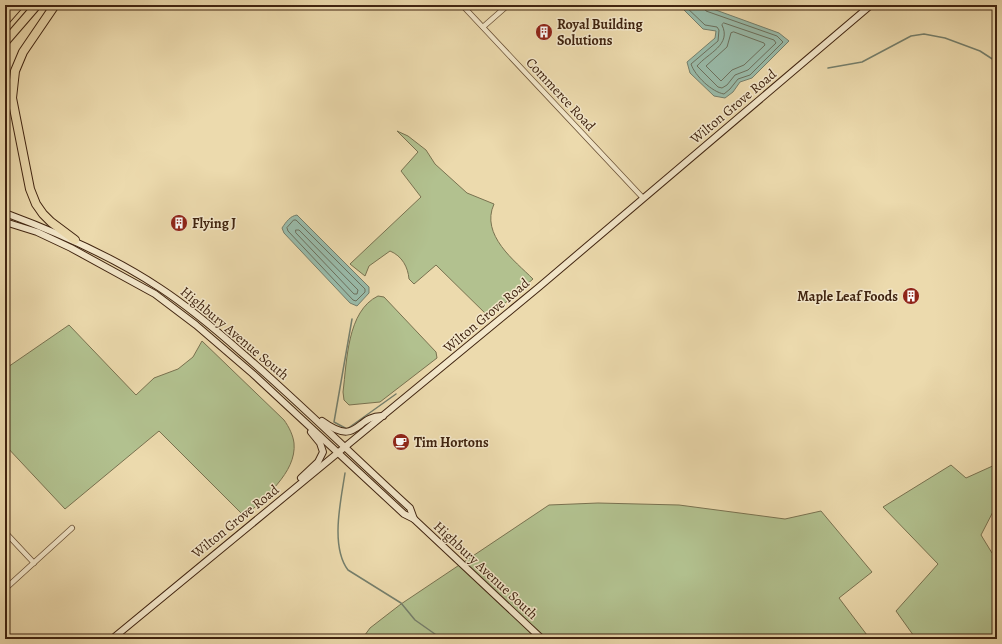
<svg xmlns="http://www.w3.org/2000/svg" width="1002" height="644" font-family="Alegreya,serif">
<rect width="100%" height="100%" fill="#ecdaad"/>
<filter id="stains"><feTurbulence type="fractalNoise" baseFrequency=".005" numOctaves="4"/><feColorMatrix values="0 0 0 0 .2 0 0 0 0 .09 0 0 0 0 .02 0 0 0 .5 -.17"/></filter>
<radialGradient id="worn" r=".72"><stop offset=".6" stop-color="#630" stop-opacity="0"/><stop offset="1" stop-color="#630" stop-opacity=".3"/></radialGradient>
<g fill="#b2c18f" stroke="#797250">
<path d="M 397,131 L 408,136 L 426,150 L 435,164 L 467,193 L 494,204 C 480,235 515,261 533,279 L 489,317 L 436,265 L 414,284 L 409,279 C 408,267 402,256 390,251 L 369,266 L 365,276 L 350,264 L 421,197 L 401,171 L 418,152 Z"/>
<path d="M 378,296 L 384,297 L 436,352 L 437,358 L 380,402 L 349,405 L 344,400 L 343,392 C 347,361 347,311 378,296 Z"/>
<path d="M 69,325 L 136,395 L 154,378 L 178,369 L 193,357 L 202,341 L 284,420 C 289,427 293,435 294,443 C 297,473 263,498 245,517 L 159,431 L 65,509 L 5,445 L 5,369 Z"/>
<polygon points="997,464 997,504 981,535 992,553 997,553 997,638 916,639 896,611 938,564 883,507 951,465 966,478"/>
<polygon points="598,503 679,505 785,519 821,511 872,572 839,598 870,639 362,639 370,628 401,604 549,505"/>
</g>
<g fill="#9ba" stroke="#757f6c">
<polygon points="679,5 702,5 779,33 789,41 752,78 740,82 733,92 725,98 714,96 690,73 687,62 715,38 716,31 703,29"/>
<path d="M 297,215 L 369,287 L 369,293 L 357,306 L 350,303 L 284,233 L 282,228 C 286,222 290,216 297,215 Z"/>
</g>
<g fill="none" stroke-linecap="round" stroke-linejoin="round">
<g stroke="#6c705d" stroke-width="1">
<path d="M 684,5 L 705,25 L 717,27 L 719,30 L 718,41 L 691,64 C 695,76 712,92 724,94 L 730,89 L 738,79 L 750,75 L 783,42 L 777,36 L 706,11 L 703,5"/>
<path d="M 724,23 L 774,40 L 776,43 L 748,70 L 735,75 L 727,85 L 722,88 L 718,87 L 697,66 C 708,53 732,45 722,25 Z"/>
<polygon points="734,32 764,43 765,45 744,65 732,70 721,81 706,66 727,47 731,33"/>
<polygon points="294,220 296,220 365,289 365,292 356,301 353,300 288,231 287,228"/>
<polygon points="296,230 299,230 358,290 357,294 354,294 296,233"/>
</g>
<g stroke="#757f6c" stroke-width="1.5">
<polyline points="828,68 862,62 911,36 924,34 945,38 980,51 997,62"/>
<polyline points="352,319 334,422 347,429 396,394"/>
<path d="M 345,473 C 341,500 330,546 348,570 L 401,603 L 415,620 L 442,639"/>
</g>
<g stroke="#6b5237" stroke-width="6">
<g id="street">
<polyline points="462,5 643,198"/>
<polyline points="483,27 508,5"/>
<polyline points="5,532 34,563"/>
<polyline points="5,589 72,528"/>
</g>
</g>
<g stroke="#402410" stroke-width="8">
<g id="secondary">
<path d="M 5,213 C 59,233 112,256 160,288 C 189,307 215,329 241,352 C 299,402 353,456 410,508 L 414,519"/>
<polyline points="5,222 37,232 71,248 155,294 196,325 253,374 404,514 414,519 542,639"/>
<path d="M 322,421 C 359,448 355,415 383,416"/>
<polyline points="301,478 318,462 323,452 320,443 311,432"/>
<polyline points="112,639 539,287 871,5"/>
</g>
</g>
<g stroke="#402410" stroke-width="10">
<g id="highway">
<polyline points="55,5 23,52 15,71 12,98 30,189 36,204 43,214 51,222 75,240"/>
<polyline points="5,21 19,5"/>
<polyline points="5,42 37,5"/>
</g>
</g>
<use href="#street" stroke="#f3e7ca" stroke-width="4.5"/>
<use href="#secondary" stroke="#f3e7ca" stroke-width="6"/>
<use href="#highway" stroke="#ecdaad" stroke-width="8"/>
</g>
<defs>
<g id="building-disc" transform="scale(0.9)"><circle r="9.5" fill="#8f2418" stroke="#f3e7ca"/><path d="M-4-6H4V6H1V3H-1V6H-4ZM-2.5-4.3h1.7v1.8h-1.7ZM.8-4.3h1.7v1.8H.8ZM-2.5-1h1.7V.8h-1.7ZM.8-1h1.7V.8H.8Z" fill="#fff"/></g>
<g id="cafe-disc" transform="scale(0.9)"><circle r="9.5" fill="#8f2418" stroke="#f3e7ca"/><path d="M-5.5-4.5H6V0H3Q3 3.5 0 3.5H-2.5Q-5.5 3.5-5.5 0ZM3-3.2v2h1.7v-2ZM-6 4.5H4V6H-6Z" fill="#fff"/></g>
</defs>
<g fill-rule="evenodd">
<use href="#building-disc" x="544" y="32"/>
<use href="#building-disc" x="179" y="223"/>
<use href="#building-disc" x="911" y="296"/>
<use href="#cafe-disc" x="401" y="442"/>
</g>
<g text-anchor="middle" stroke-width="3" stroke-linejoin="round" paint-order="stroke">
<g font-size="14" font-weight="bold" fill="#402410" stroke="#f3e7ca" text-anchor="start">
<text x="557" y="29">Royal Building<tspan x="557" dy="16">Solutions</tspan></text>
<text x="192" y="228">Flying J</text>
<text x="898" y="301" text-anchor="end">Maple Leaf Foods</text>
<text x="414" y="447">Tim Hortons</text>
</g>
<g font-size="14" fill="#402410" stroke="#f3e7ca">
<text transform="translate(561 94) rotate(47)" y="5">Commerce Road</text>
<text transform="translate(733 106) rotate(-40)" y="5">Wilton Grove Road</text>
<text transform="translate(486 315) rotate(-40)" y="5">Wilton Grove Road</text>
<text transform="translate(235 333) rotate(40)" y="5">Highbury Avenue South</text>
<text transform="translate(235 521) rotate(-39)" y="5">Wilton Grove Road</text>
<text transform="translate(486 570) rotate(43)" y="5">Highbury Avenue South</text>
</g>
</g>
<rect width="1002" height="644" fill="none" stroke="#ecdaad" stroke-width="20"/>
<rect x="6" y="6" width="990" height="632" fill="none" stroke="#402410" stroke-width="2"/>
<rect x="10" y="10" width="982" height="624" fill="none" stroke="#402410"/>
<rect width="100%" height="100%" filter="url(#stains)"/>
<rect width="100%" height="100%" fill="url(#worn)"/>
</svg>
